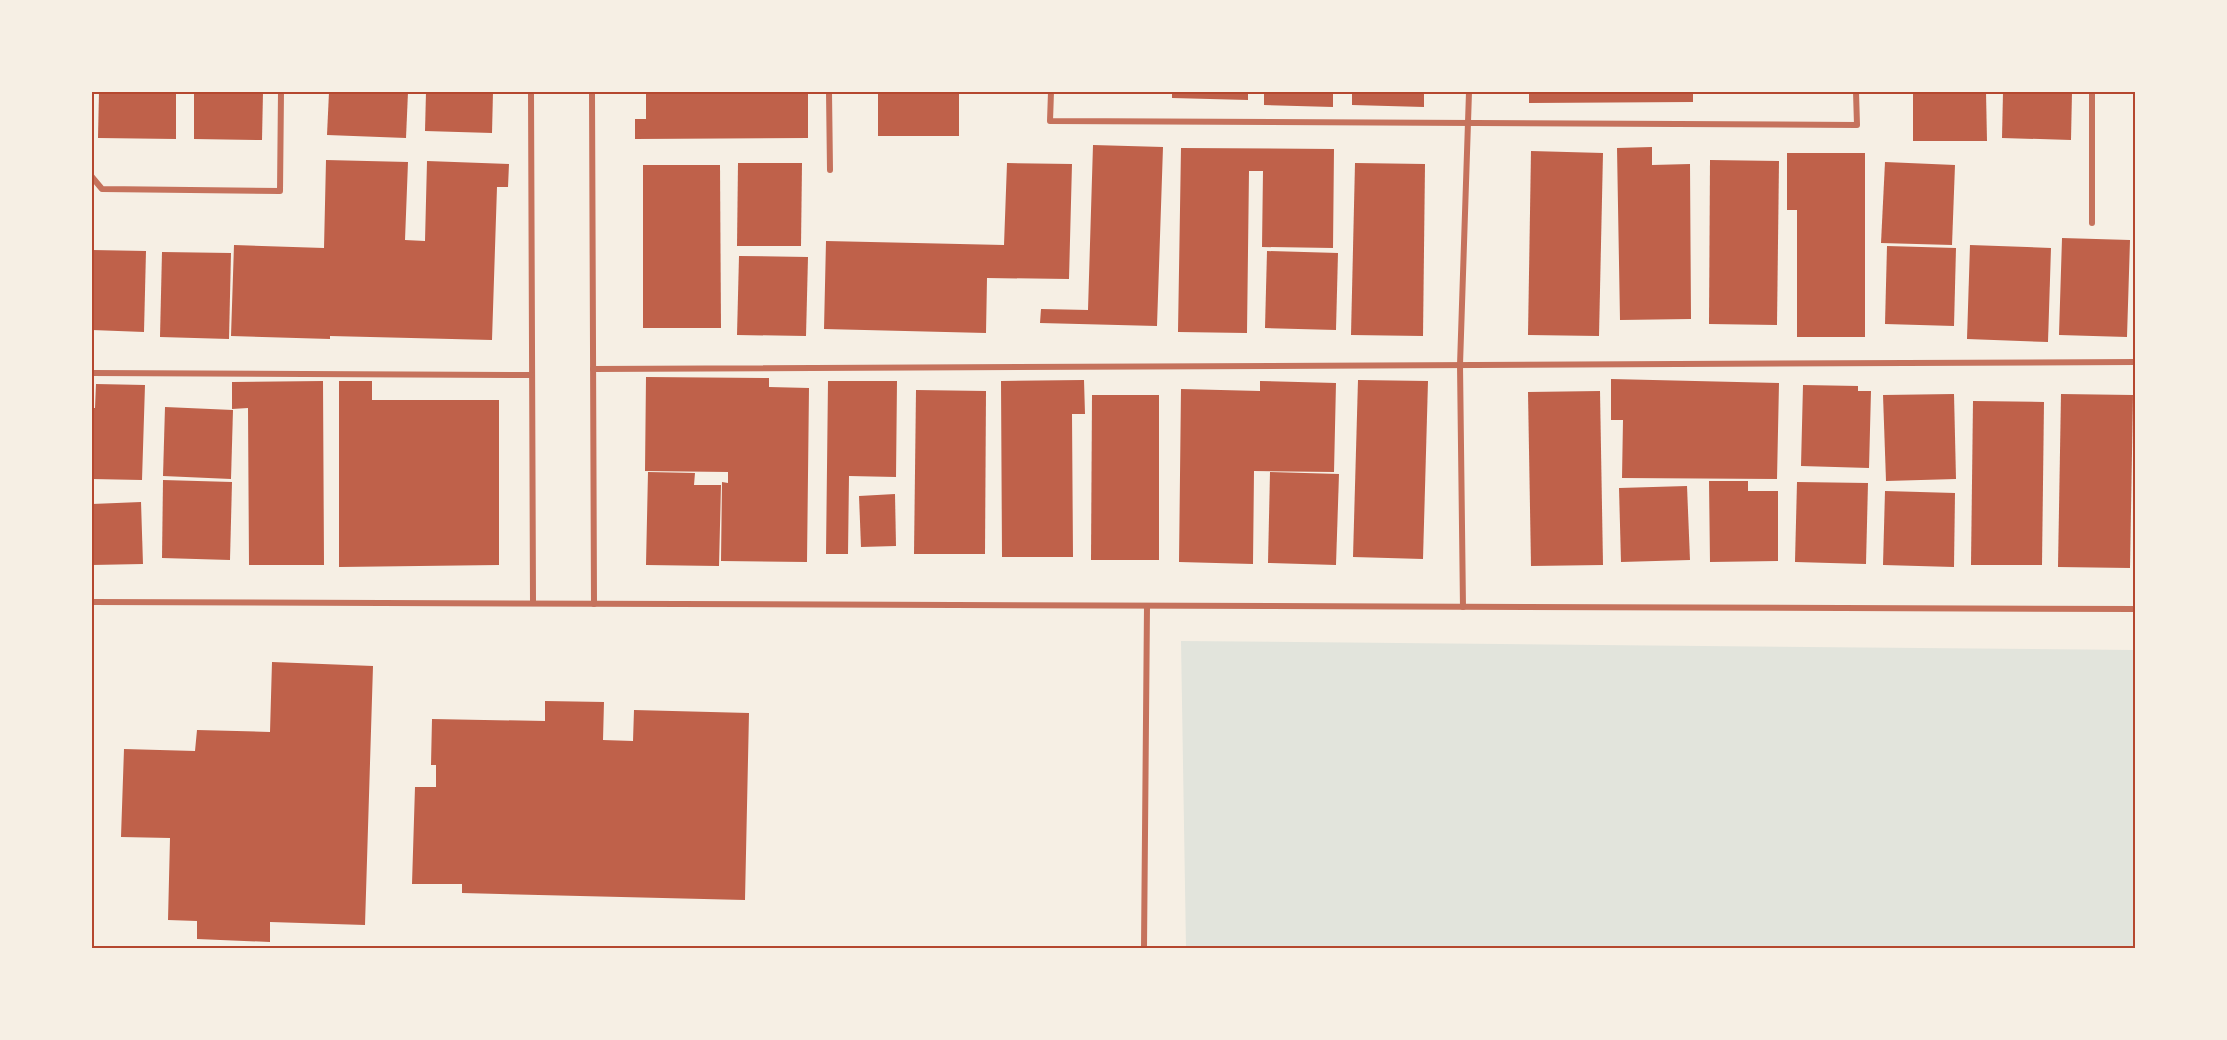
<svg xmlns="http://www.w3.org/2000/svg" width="2227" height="1040" font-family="'Asap Condensed',sans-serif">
<rect width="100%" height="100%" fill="#f6efe4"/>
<polygon fill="#e2e4dc" points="1181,641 2135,650 2135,948 1186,948"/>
<g fill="#bf614a">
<polygon points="99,92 176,92 176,139 98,138"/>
<polygon points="194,92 263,92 262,140 194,139"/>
<polygon points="329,92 408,92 406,138 327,135"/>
<polygon points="426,92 493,92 492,133 425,131"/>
<polygon points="646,92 808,92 808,138 635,139 635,119 646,119"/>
<rect x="878" y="92" width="81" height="44"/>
<polygon points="1172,92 1248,92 1248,100 1172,98"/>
<polygon points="1264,92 1333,92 1333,107 1264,105"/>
<polygon points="1352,92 1424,92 1424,107 1352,105"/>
<polygon points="1529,92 1693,92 1693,102 1529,103"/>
<polygon points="1913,92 1986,92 1987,141 1913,141"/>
<polygon points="2003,92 2072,92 2071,140 2002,138"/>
<polygon points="1093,145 1163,147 1157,326 1040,323 1041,309 1088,310"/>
<polygon points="1652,147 1652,165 1690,164 1691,319 1620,320 1617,148"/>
<polygon points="1181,148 1334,149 1333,248 1262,247 1263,171 1249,171 1247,333 1178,332"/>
<polygon points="1531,151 1603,153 1599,336 1528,335"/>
<polygon points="1787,153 1865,153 1865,337 1797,337 1797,210 1787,210"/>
<polygon points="326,160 408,162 405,240 425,241 427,161 509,164 508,187 497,187 492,340 330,336 330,339 231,336 234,245 324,248"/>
<polygon points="1710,160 1779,161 1777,325 1709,324"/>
<polygon points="1885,162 1955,165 1952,245 1881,243"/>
<polygon points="738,163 802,163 801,246 737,246"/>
<polygon points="1007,163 1072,164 1069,279 987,278 986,333 824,329 826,241 1004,245"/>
<polygon points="1355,163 1425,164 1423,336 1351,335"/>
<polygon points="643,165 720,165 721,328 643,328"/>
<polygon points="2062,238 2130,240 2127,337 2059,335"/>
<polygon points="1970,245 2051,248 2048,342 1967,339"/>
<polygon points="1887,246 1956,248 1954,326 1885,324"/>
<polygon points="92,250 146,251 144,332 92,330"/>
<polygon points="1267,251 1338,253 1336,330 1265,328"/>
<polygon points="162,252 231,253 229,339 160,337"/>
<polygon points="739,256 808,257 806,336 737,335"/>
<polygon points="646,377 769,378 769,387 809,388 807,562 721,561 722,482 728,483 728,472 645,471"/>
<polygon points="1611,379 1779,383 1777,479 1622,478 1623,420 1611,420"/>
<polygon points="1084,380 1085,414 1072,414 1073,557 1002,557 1001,381"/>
<polygon points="1358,380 1428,381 1423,559 1353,557"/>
<polygon points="323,381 324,565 249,565 248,408 232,409 232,382"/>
<polygon points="339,381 372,381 372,400 499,400 499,565 339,567"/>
<polygon points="828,381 897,381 896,477 849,476 848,554 826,554"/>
<polygon points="1260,381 1336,383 1334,472 1254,471 1253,564 1179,562 1181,389 1260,391"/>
<polygon points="96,384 145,385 142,480 92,479 92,408 95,408"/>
<polygon points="1803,385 1858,386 1858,391 1871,391 1869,468 1801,466"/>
<polygon points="916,390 986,391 985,554 914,554"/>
<polygon points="1600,391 1603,565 1531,566 1528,392"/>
<polygon points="1954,394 1956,479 1886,481 1883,395"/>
<polygon points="2061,394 2133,395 2130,568 2058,567"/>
<polygon points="1092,395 1159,395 1159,560 1091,560"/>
<polygon points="1973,401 2044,402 2042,565 1971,565"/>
<polygon points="165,407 233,410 231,479 163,476"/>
<polygon points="648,472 695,473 694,485 721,485 719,566 646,565"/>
<polygon points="1270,472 1339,474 1336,565 1268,563"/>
<polygon points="163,480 232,482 230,560 162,558"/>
<polygon points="1709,481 1748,481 1748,491 1778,491 1778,561 1710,562"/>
<polygon points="1797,482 1868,483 1866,564 1795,562"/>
<polygon points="1687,486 1690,560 1621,562 1619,488"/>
<polygon points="1885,491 1955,493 1954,567 1883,565"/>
<polygon points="895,494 896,546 861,547 859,496"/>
<polygon points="141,502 143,564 92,565 92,504"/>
<polygon points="272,662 373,666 365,925 270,922 270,942 197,939 197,921 168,920 170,838 121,837 124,749 195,751 197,730 270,732"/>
<polygon points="545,701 604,702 603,740 633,741 634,710 749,713 745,900 462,893 462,884 412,884 415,787 436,787 436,765 431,765 432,719 545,721"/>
</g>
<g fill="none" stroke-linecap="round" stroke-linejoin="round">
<g stroke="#c5725c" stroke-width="6">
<polyline points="531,92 533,603"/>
<polyline points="592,92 594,604"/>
<polyline points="829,92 830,170"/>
<polyline points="1051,92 1050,121 1857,125 1856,92"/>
<polyline points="2092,92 2092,223"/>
<polyline points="92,177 102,189 280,191 281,92"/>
<polyline points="593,369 2136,362"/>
<polyline points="92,373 532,375"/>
<polyline points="92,602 2136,609"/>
<polyline points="1463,607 1460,365 1469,92"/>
<polyline points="1144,948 1147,606"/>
</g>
</g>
<rect width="2227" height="1040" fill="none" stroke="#f6efe4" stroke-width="186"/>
<rect x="93" y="93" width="2041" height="854" fill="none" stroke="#b5482f" stroke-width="2"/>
</svg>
